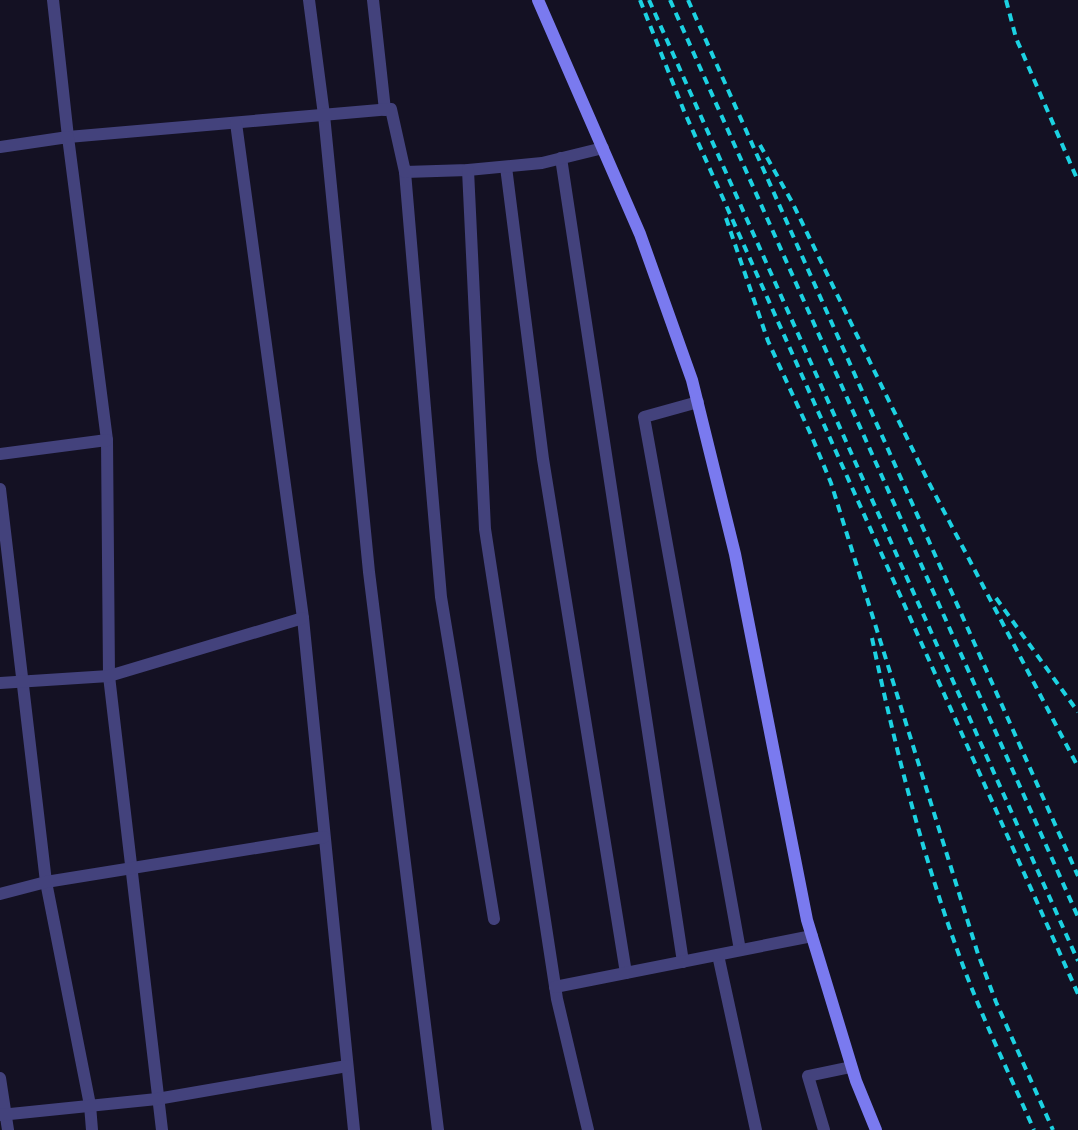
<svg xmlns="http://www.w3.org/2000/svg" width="1078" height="1130" font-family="'DM Sans',sans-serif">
<rect width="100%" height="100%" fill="#141123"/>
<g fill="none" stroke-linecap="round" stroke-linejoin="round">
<g stroke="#43427c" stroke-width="12">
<polyline points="309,0 324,115 369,572 438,1130"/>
<polyline points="373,0 385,110"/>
<polyline points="561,158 683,962"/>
<polyline points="506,167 543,459 626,973"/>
<polyline points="405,172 441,597 494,919"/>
<polyline points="698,402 644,417 740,950"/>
<polyline points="0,489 46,882 90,1105 92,1130"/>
<polyline points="718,955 756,1130"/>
</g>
<g stroke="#43427c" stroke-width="12">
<polyline points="53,0 68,137 391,109 405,172 468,170 542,163 603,148"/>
<polyline points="236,123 303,618 354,1130"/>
<polyline points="0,147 68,137 107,440 109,676 162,1130"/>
<polyline points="468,170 485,529 557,999 588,1130"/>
<polyline points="0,454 107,440"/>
<polyline points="0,683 109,676 303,618"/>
<polyline points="0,894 46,882 324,837"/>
<polyline points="555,987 812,936"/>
<polyline points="0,1078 8,1130"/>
<polyline points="0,1115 157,1099 347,1066"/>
<polyline points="824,1130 808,1076 851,1067"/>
</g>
<polyline stroke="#7a7aef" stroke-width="12" points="538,0 640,234 692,380 735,554 807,920 856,1081 876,1130"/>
<g stroke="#1cd2e2" stroke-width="4" stroke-dasharray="8 6" stroke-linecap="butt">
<polyline points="640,0 684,111 1078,994"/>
<polyline points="649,0 1078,961"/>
<polyline points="670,0 1078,917"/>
<polyline points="688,0 1078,876"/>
<polyline points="1006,0 1016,38 1078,181"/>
<polyline points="760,145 792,202 927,479 1078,767"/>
<polyline points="726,218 768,341 812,437 831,483 978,954 996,1002 1053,1130"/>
<polyline points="996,598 1078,712"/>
<path d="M 872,638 C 895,748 923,858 962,963 C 983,1020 1010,1075 1034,1130"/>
</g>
</g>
</svg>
